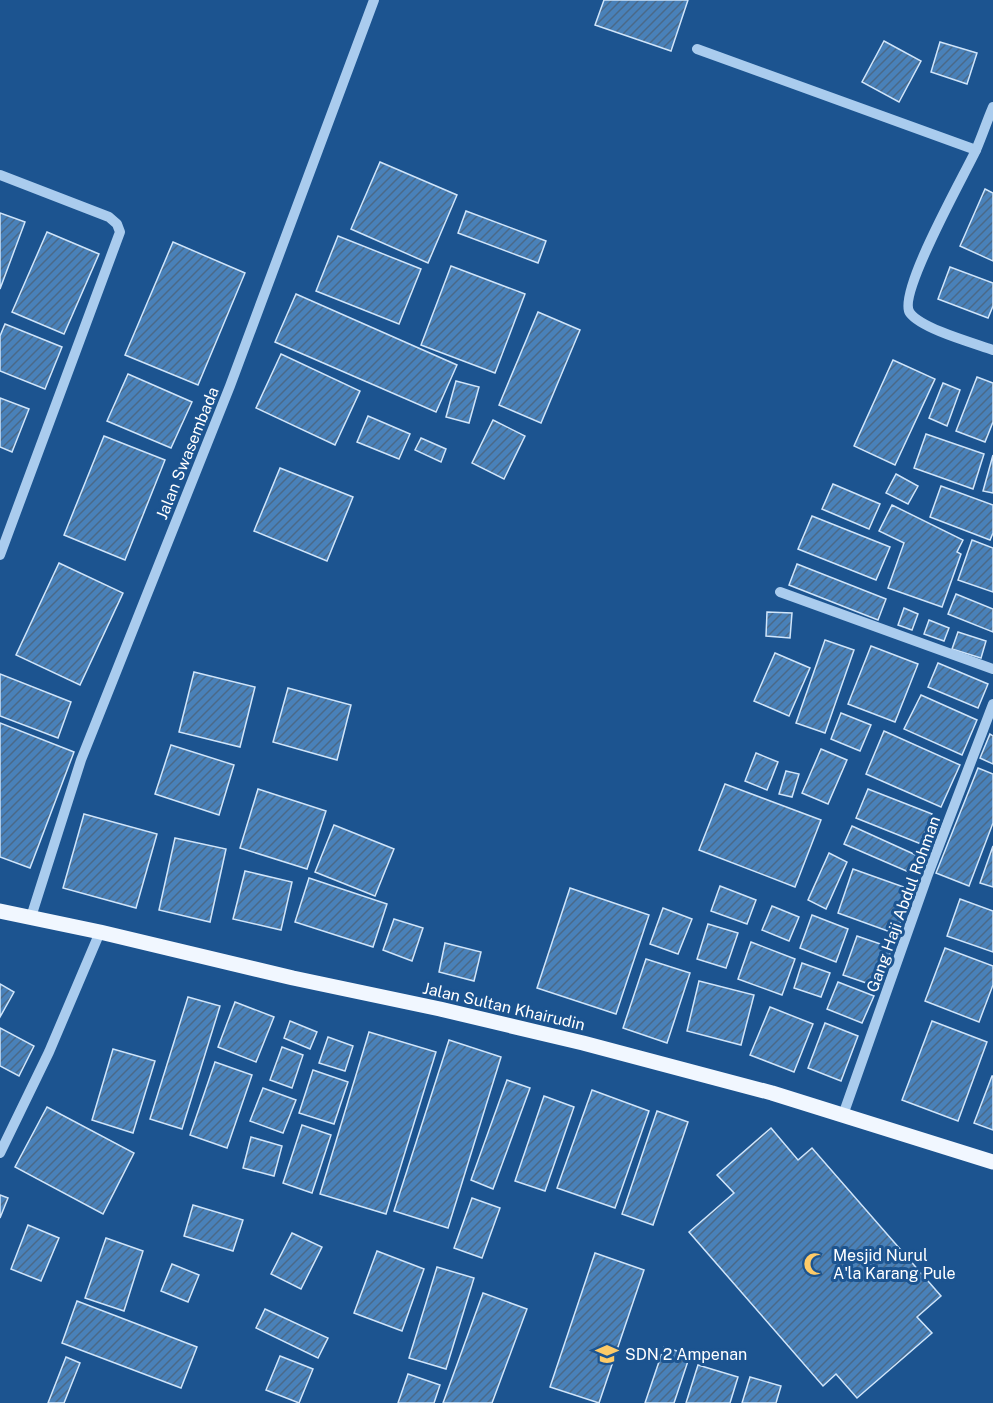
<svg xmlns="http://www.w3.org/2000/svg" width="993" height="1403" font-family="'Public Sans',sans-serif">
<defs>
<pattern id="building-hatch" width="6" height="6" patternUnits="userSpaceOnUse" patternTransform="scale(1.5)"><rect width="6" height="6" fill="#4981b9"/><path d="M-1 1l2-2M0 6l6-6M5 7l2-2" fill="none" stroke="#4a6988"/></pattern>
</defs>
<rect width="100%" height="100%" fill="#1c5490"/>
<g fill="url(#building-hatch)" stroke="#d0e5fa" stroke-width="1.5">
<polygon points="604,0 688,0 671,51 595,25"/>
<polygon points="884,41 921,61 899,102 862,82"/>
<polygon points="940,42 977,53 967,84 931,72"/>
<polygon points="380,162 457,195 428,263 351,229"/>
<polygon points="985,189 993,193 993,261 960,246"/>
<polygon points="466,211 546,241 538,263 458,233"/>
<polygon points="0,213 25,222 0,289"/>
<polygon points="47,232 99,254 64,334 12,312"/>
<polygon points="338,236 421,269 399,324 316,291"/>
<polygon points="173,242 245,273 198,385 125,355"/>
<polygon points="451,266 525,294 495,373 421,345"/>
<polygon points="950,267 993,283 993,306 988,318 938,299"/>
<polygon points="296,294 457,365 436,412 275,342"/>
<polygon points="538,312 580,330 541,423 499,405"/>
<polygon points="5,324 62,347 45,389 0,371 0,336"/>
<polygon points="281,354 360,391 335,445 256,408"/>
<polygon points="893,360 935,379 895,465 854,446"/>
<polygon points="128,374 192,402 171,448 107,421"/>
<polygon points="977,377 993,383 993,422 985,442 956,431"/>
<polygon points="456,381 479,387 469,423 446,417"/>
<polygon points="943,383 960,390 947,426 929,418"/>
<polygon points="0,398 29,409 12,452 0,447"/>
<polygon points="368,416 410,434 399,459 357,442"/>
<polygon points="493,420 525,436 504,479 472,463"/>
<polygon points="926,434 984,454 973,489 914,468"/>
<polygon points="104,436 165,460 125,560 64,535"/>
<polygon points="421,438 446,449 441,462 415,450"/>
<polygon points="993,455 993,493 983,491"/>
<polygon points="280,468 353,497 327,561 254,531"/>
<polygon points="896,474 918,486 908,504 886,493"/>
<polygon points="833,484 880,504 869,529 822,509"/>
<polygon points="941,486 993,505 993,533 990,540 930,517"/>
<polygon points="892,505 963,540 957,552 961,554 942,607 888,588 904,543 879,531"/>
<polygon points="812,516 890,547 876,580 798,549"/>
<polygon points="972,540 993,548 993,592 958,580"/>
<polygon points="59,563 123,593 80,685 16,655"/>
<polygon points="797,564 886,599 878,620 789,585"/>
<polygon points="956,594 993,609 993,632 948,614"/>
<polygon points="904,608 918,614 912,630 898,625"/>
<polygon points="767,612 792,613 790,638 766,636"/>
<polygon points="929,620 949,628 944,641 924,634"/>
<polygon points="958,632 986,641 981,658 952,649"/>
<polygon points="825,640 854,650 825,733 796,723"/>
<polygon points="871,646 918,664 895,722 848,704"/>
<polygon points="775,653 810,668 789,716 754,701"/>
<polygon points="938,663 988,684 978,708 928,687"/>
<polygon points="194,672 255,687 240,747 179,732"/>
<polygon points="0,674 71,702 58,738 0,716"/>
<polygon points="288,688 351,705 337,760 273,742"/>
<polygon points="921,695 977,720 962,755 904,729"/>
<polygon points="841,713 871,725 860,751 831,739"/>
<polygon points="0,723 74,752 30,868 0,857"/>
<polygon points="884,731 960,765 941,807 866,774"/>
<polygon points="990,734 993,736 993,764 980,758"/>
<polygon points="171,745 234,765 219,815 155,794"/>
<polygon points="821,749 847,760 828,804 802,793"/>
<polygon points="756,753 778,762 767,790 745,781"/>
<polygon points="978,768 993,774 993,823 969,886 936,873"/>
<polygon points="786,771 799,774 792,797 779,794"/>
<polygon points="725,784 821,820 795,887 699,850"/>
<polygon points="258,789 326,811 307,869 240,848"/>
<polygon points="868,789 932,814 921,844 856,818"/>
<polygon points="84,814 157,834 136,908 63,888"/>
<polygon points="334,825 394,849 375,896 315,872"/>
<polygon points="852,826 918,856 911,873 844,844"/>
<polygon points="175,838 226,849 210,922 159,910"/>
<polygon points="993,846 993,887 980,883"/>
<polygon points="829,853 847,862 826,909 808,900"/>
<polygon points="853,869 912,890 896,934 838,913"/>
<polygon points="245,871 292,882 281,930 233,919"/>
<polygon points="309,878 387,904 373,947 295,922"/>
<polygon points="720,886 756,900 747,924 711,911"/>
<polygon points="570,888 649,915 616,1014 537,988"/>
<polygon points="960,899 993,911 993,952 947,936"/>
<polygon points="772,906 799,917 789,941 762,930"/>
<polygon points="663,908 692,919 678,954 650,944"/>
<polygon points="812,915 848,929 836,962 800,948"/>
<polygon points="394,919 423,928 412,961 383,950"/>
<polygon points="708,924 738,933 726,968 697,959"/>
<polygon points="857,936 892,948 878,987 843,975"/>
<polygon points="751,942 795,959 782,995 738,979"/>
<polygon points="445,943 481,952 474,981 439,972"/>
<polygon points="945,948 993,966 993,985 979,1022 925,1001"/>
<polygon points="646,959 690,973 667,1043 623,1028"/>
<polygon points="802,963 830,973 821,997 794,988"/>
<polygon points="699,981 754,995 741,1045 687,1031"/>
<polygon points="838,982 874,996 862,1023 827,1009"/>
<polygon points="0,984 14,992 0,1017"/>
<polygon points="188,997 220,1006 182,1129 150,1119"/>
<polygon points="235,1002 274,1017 256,1062 218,1047"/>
<polygon points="770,1007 813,1024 794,1072 750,1055"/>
<polygon points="290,1021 317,1032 310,1049 284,1038"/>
<polygon points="932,1021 987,1042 958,1121 902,1100"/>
<polygon points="825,1023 858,1036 841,1081 808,1068"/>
<polygon points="0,1028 34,1046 19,1076 0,1066"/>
<polygon points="369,1032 436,1052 386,1214 320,1194"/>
<polygon points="328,1037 353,1046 345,1071 319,1063"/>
<polygon points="449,1040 501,1057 448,1228 394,1211"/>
<polygon points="282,1047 303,1055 292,1088 270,1080"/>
<polygon points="113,1049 155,1061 133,1133 92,1120"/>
<polygon points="215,1062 252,1075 227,1148 190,1135"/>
<polygon points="313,1070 348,1082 334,1124 299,1113"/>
<polygon points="992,1076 993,1076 993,1130 974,1123"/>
<polygon points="507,1080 530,1088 493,1189 471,1180"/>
<polygon points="263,1088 296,1100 283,1133 250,1121"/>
<polygon points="592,1090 649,1111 615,1208 557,1188"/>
<polygon points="544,1096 574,1107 545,1191 515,1181"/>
<polygon points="47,1107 134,1153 103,1214 15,1167"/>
<polygon points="657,1111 688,1122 653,1225 622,1214"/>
<polygon points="302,1125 331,1135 312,1193 283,1183"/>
<polygon points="771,1128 798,1160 812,1148 941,1296 917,1317 932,1333 857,1398 836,1374 823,1386 689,1232 734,1193 717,1175"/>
<polygon points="251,1137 282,1146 274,1176 243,1168"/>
<polygon points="0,1195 8,1198 0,1218"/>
<polygon points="472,1198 500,1208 482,1258 454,1248"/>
<polygon points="193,1205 243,1220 233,1251 184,1236"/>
<polygon points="28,1225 59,1238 41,1281 11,1269"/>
<polygon points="292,1233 322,1247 301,1289 271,1274"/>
<polygon points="106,1238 143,1251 124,1311 85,1298"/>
<polygon points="377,1251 424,1269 402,1331 354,1313"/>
<polygon points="595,1253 644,1270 599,1403 550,1387"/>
<polygon points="172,1264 199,1275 188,1302 161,1291"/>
<polygon points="437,1267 474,1278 446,1369 409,1358"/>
<polygon points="483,1293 527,1309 492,1403 443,1403"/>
<polygon points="77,1301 197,1347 181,1388 62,1343"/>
<polygon points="265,1309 328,1338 318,1358 256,1328"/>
<polygon points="664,1347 690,1355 674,1403 645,1403"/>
<polygon points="280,1356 313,1369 299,1403 266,1390"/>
<polygon points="66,1357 80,1363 64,1403 48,1403"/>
<polygon points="698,1365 738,1377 730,1403 686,1403"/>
<polygon points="408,1374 440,1385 434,1403 398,1403"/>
<polygon points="750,1377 781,1386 776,1403 742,1403"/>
</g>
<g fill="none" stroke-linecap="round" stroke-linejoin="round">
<g stroke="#ace" stroke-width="10">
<polyline points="697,49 976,150"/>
<path d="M 993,107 C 987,121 982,136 976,150 C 965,174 896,295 910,313 C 922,329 973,343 993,350"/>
<polyline points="0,175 109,217 117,224 120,232 0,555"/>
<polyline points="780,592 993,669"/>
<polyline points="31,917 81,760 230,386 374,0"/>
<polyline points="843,1115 927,877 993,704"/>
<polyline points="0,1153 49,1052 100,932"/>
</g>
<polyline stroke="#f1f7ff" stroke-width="15" points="0,911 100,932 293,978 440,1009 583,1043 772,1093 993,1162"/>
</g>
<defs>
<g id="mosque-bare" transform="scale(1.8)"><path d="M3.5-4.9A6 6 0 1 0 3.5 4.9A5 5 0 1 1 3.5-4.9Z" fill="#fecb68" stroke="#1c5490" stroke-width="2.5" paint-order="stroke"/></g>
<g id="school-bare" transform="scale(1.8)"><path d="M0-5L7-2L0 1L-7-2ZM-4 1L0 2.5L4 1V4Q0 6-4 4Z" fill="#fecb68" stroke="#1c5490" stroke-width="2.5" paint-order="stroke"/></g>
</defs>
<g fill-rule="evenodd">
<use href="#mosque-bare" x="815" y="1264"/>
<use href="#school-bare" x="607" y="1354"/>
</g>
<g text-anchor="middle" stroke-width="6" stroke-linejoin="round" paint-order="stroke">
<g font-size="16" fill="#fff" stroke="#1c5490">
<text transform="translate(187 453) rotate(-68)" y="6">Jalan Swasembada</text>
<text transform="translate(903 904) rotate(-70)" y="6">Gang Haji Abdul Rohman</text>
<text transform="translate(504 1006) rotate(13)" y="6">Jalan Sultan Khairudin</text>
</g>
<g font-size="16" fill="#fff" stroke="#1c5490" text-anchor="start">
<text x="833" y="1261">Mesjid Nurul<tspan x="833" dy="18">A'la Karang Pule</tspan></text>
<text x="625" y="1360">SDN 2 Ampenan</text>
</g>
</g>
</svg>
